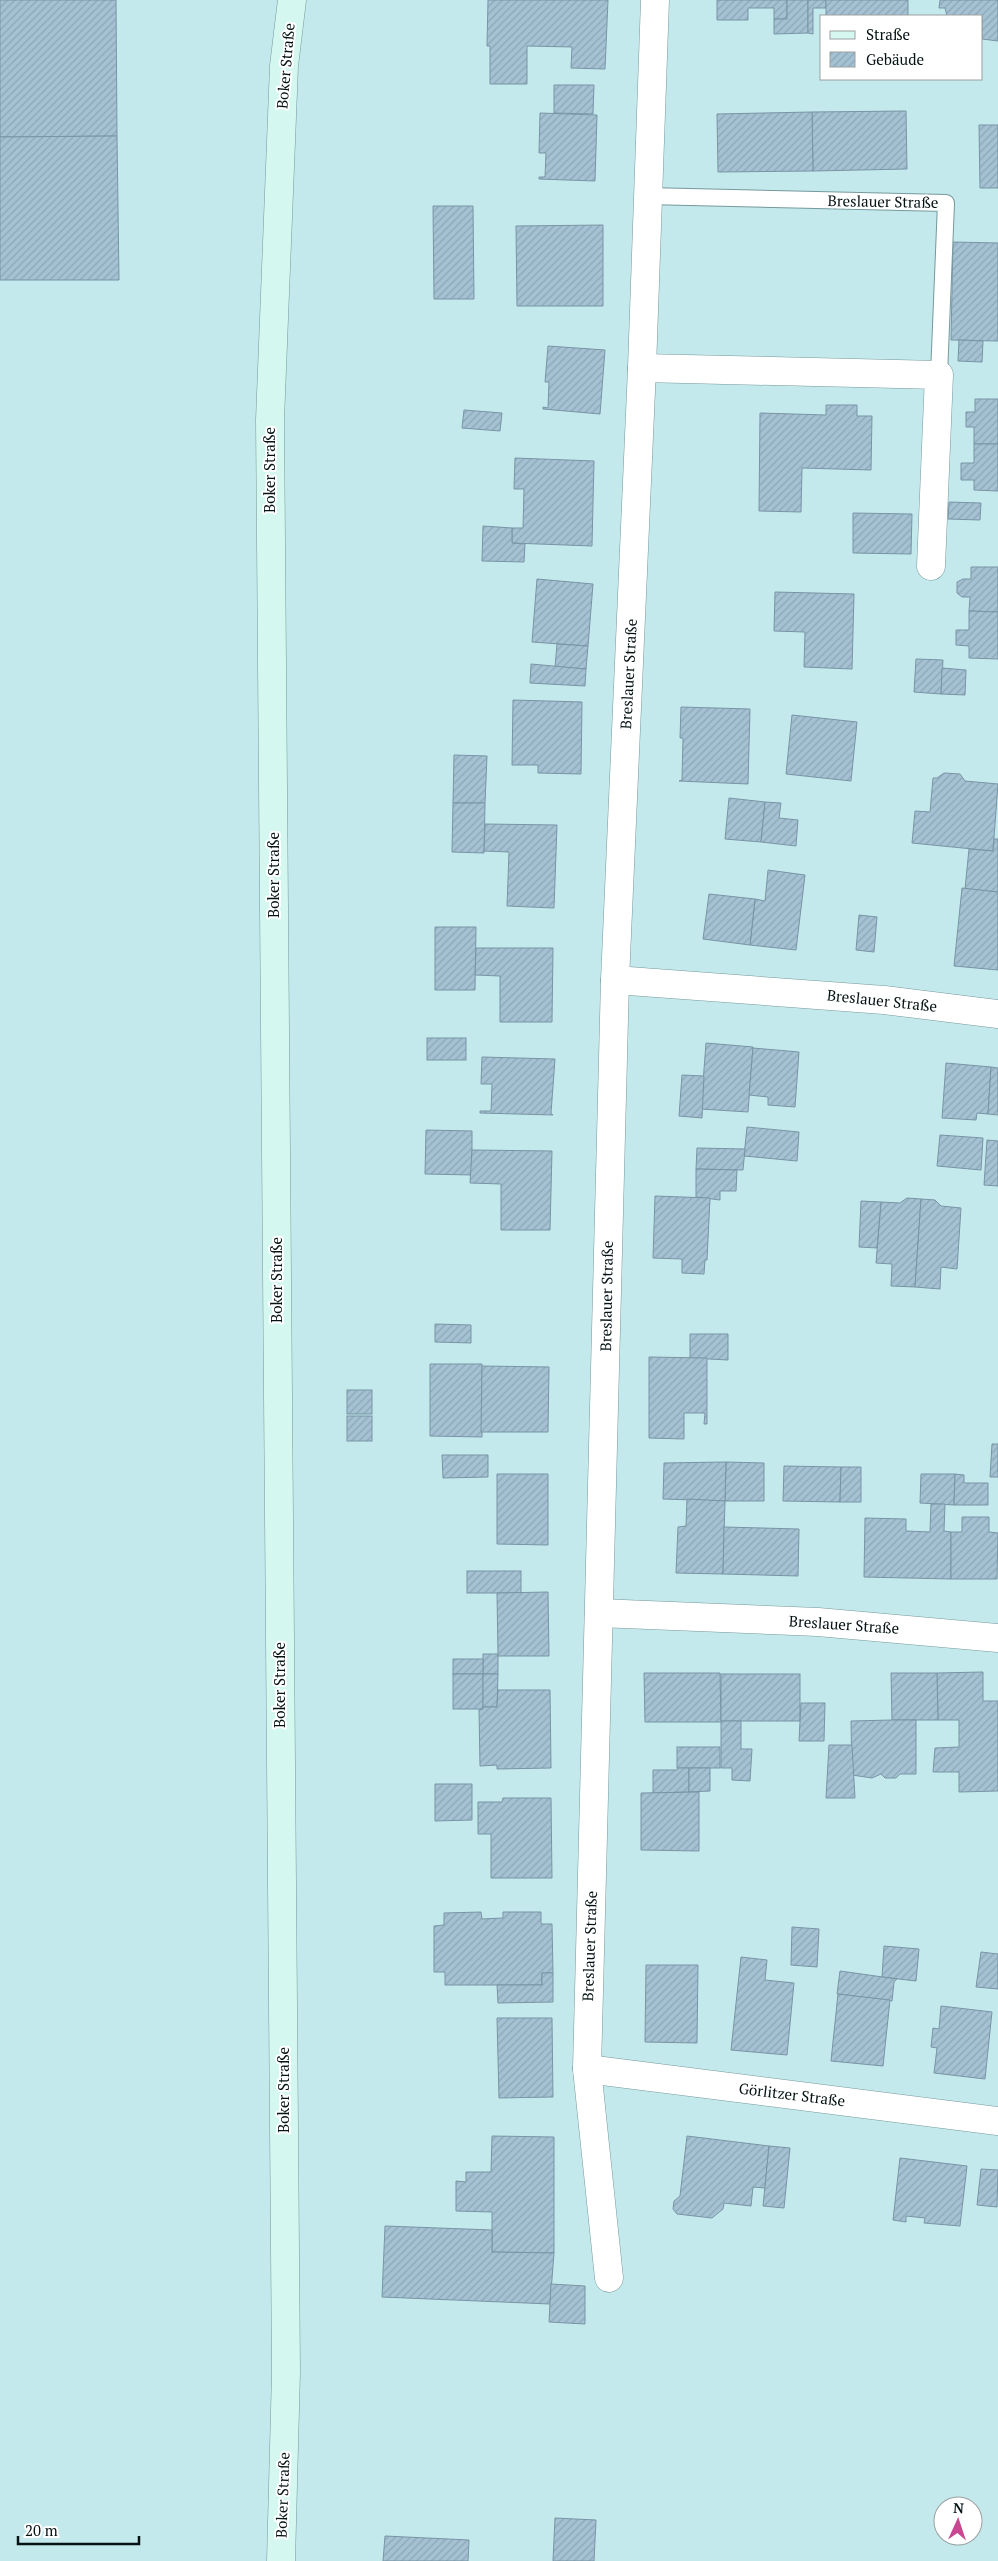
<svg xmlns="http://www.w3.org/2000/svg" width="998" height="2561" font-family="'PT Serif',serif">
<defs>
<pattern id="building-hatch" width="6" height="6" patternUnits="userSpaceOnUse" patternTransform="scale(1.25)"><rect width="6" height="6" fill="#a4c2d3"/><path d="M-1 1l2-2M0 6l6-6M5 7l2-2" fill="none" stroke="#8ca6b4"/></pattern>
</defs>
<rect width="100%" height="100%" fill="#c3e9ed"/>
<g fill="url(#building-hatch)" stroke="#7995a5">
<polygon points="0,0 116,0 117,136 0,137"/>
<polygon points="488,0 608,0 605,69 571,68 572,47 527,46 527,84 490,84 490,46 487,46"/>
<polygon points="717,0 787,0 787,19 774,19 774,8 748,8 748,20 717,20"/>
<polygon points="787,0 808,0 808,33 774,34 774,19 787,19"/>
<polygon points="808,0 826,0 826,8 813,8 813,34 808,33"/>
<rect x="826" y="0" width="82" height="16"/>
<polygon points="940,0 998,0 998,41 982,39 982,16 947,16 945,8 939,8"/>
<polygon points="554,85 594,85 593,114 554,113"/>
<polygon points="906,111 907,169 813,171 812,112"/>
<polygon points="812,112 813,171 718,172 717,114"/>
<polygon points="540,113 597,115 595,181 539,179 539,177 545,177 546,153 539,153"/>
<polygon points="979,125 998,125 998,188 980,188"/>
<polygon points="117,136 119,280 0,280 0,137"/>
<polygon points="433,206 473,206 474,299 434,299"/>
<polygon points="603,225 603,306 517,306 516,226"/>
<polygon points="953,242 998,243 998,341 951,340"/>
<polygon points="959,340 983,341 982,362 958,361"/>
<polygon points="548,346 605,350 600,414 543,409 543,407 548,408 549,382 545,382"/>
<polygon points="975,399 998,399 998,444 974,444 974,427 966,427 966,412 975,412"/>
<polygon points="826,405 857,405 857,416 872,416 871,470 802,468 801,512 759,511 760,413 826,415"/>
<polygon points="464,410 502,413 500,431 462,428"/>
<polygon points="974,444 998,444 998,491 974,490 974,480 961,480 961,463 974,463"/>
<polygon points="515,458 594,461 592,546 512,543 512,528 523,528 524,489 514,489"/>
<polygon points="949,502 981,503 980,520 948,519"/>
<polygon points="853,513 912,514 911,554 853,553"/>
<polygon points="483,526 512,528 512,543 525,544 524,562 482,561"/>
<polygon points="971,567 998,567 998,612 969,611 970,597 962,597 957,593 957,582 963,579 971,579"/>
<polygon points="537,579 593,584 588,646 532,642"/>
<polygon points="775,592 854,594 852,669 804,667 805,632 774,631"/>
<polygon points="969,611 998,612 998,659 969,658 969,646 956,645 956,630 969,630"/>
<polygon points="557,644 588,646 586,669 555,667"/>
<polygon points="916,659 943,660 941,694 914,692"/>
<polygon points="531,664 586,669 585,686 530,683"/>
<polygon points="942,668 966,670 965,695 941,694"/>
<polygon points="513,700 582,702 581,774 538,773 538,765 512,765"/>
<polygon points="681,707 750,709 748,784 679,781 682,780 683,738 680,738"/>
<polygon points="792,715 857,722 851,781 786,774"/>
<polygon points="454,755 487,756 485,803 453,803"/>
<polygon points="944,773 960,774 965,781 998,784 993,851 912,843 915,811 930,812 933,778 937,778"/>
<polygon points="729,798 765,802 761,842 725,839"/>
<polygon points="765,802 781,803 779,818 798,820 796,846 761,842"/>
<polygon points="453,803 485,803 484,853 452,852"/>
<polygon points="485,824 557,825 554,908 507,906 509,852 484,851"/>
<polygon points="994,839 998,839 998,892 965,889 969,849 993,851"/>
<polygon points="768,870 805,875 796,950 750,945 755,899 765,901"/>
<polygon points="962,888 998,892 998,970 954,966"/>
<polygon points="709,894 755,899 750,945 703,939"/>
<polygon points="859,915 877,917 874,952 856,950"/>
<polygon points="435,927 476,927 475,990 435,990"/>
<polygon points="476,948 553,948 552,1022 500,1022 500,976 475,975"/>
<rect x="427" y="1038" width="39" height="22"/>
<polygon points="706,1043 753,1047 748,1112 701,1109"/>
<polygon points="753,1048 799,1052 795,1107 768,1105 768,1097 749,1095"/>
<polygon points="482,1057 555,1059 551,1113 553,1115 480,1113 480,1111 491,1111 492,1084 481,1084"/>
<polygon points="946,1063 991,1067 988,1114 977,1113 976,1120 942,1118"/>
<polygon points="991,1067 998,1068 998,1115 988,1114"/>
<polygon points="682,1075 704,1076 702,1118 679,1116"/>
<polygon points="747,1127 799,1132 797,1161 744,1156"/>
<polygon points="426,1130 472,1131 472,1175 425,1174"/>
<polygon points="940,1135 983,1138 981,1170 937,1166"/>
<polygon points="987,1140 998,1141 998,1186 984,1185"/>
<polygon points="697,1148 745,1149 743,1170 696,1169"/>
<polygon points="472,1150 552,1151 550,1230 501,1230 501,1184 470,1183"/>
<polygon points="696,1169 737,1170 736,1191 720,1191 720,1200 696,1197"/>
<polygon points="655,1196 710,1198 707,1260 705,1260 704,1274 682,1273 682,1259 653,1258"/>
<polygon points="907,1198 921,1199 915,1287 891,1286 892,1264 876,1263 881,1202 900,1203"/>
<polygon points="921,1199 935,1200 941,1206 961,1208 957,1269 941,1267 940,1289 915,1287"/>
<polygon points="861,1201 881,1202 877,1248 859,1247"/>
<polygon points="435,1324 471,1325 471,1343 435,1342"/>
<polygon points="690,1334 728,1334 728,1360 690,1358"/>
<polygon points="649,1357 707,1358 707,1424 704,1424 705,1413 684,1413 684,1439 649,1438"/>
<polygon points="430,1364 482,1364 482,1437 430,1436"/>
<polygon points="482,1366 549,1367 548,1432 481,1432"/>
<rect x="347" y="1390" width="25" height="24"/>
<rect x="347" y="1416" width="25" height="25"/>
<polygon points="992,1444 998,1444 998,1477 990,1477"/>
<polygon points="442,1455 488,1455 488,1477 443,1478"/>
<polygon points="726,1462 764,1463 764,1501 725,1501"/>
<polygon points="726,1462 725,1501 663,1499 664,1463"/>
<polygon points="784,1466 841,1467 840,1502 783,1501"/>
<polygon points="841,1467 861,1467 861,1502 840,1502"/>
<polygon points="497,1474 548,1474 548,1545 497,1544"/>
<polygon points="921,1474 955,1474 954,1505 920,1503"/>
<polygon points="955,1474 964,1475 964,1483 988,1483 988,1505 954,1505"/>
<polygon points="687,1499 725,1501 723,1574 676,1573 678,1527 686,1526"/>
<polygon points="931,1504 945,1504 944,1531 951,1532 951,1579 864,1577 865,1518 906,1519 906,1531 930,1532"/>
<polygon points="962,1517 989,1517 989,1532 998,1533 997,1579 951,1579 951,1532 962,1532"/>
<polygon points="724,1527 799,1529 798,1576 723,1574"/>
<rect x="467" y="1571" width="54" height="22"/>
<polygon points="548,1592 549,1656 498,1656 497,1593"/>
<rect x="483" y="1654" width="15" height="20"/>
<rect x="453" y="1659" width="30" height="15"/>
<polygon points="983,1672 983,1701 998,1701 998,1791 959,1792 959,1772 933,1772 935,1748 959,1747 959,1720 938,1720 937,1673"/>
<polygon points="644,1673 720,1673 721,1722 645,1722"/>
<polygon points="891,1673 937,1673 938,1720 892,1720"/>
<rect x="453" y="1674" width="30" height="35"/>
<polygon points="483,1674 498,1674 497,1707 483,1707"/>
<rect x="721" y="1674" width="79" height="47"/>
<polygon points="498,1690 550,1690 551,1768 497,1769 497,1765 480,1766 479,1710 483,1709 483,1707 497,1707"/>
<polygon points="801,1703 825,1703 824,1741 799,1741"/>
<polygon points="892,1720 916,1720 916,1774 900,1774 896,1778 885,1778 881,1774 872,1778 852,1775 851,1721"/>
<polygon points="721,1721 741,1721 741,1749 752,1749 750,1781 732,1780 732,1768 721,1768"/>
<polygon points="829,1745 852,1745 855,1798 826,1798"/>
<rect x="677" y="1747" width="43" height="21"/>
<polygon points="678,1768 689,1768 689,1792 653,1793 653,1770 677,1770"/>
<polygon points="689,1768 710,1768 710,1791 689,1792"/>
<polygon points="435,1784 472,1784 472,1820 435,1821"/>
<polygon points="699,1792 699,1851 641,1850 641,1793"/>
<polygon points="503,1798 551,1798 552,1878 491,1878 491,1834 478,1834 478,1802 502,1802"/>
<polygon points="481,1912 482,1919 503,1918 503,1912 541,1912 541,1924 552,1924 553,1973 542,1973 542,1985 445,1985 445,1972 434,1972 434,1926 444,1925 444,1913"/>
<polygon points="792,1927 819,1929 817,1967 791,1965"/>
<polygon points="884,1946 919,1949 916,1981 882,1977"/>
<polygon points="981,1952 998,1954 998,1989 976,1987"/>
<polygon points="741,1957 767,1960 765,1980 794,1983 787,2055 731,2050"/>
<polygon points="646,1965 698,1965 697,2043 645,2042"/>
<polygon points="840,1971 897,1979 894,1982 892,2001 837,1994"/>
<polygon points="542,1973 553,1973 553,2002 498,2003 497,1985 542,1985"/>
<polygon points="838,1994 890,2000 883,2066 831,2061"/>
<polygon points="941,2006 992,2012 985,2079 934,2073 937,2048 931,2047 933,2028 939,2029"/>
<polygon points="497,2018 552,2018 553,2097 499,2098"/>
<polygon points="492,2136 554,2137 554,2253 492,2252 492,2212 456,2211 456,2181 466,2182 466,2172 491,2172"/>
<polygon points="687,2136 769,2146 765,2188 753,2187 751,2206 724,2203 723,2209 712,2218 677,2214 673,2209 674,2201 680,2196"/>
<polygon points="769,2146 790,2148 784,2208 763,2206"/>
<polygon points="900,2158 967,2166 960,2226 924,2223 925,2218 906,2216 906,2222 893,2220"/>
<polygon points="981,2169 998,2170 997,2207 977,2205"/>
<polygon points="385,2226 492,2230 492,2252 554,2253 550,2304 382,2297"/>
<polygon points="551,2284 585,2286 585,2324 549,2322"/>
<polygon points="555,2518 596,2520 594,2561 553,2561"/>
<polygon points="385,2536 469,2540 468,2561 383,2561"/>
</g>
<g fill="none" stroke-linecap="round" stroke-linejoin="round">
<g stroke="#75999d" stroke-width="18">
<polyline id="service" points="647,196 946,203 939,375"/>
</g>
<g stroke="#75999d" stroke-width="29">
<g id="minor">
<polyline points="642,368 939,375 931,566"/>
<polyline points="615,980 884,1000 998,1014"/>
<polyline points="599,1613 818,1622 998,1638"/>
<polyline points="587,2069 998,2121"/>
<polyline points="609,2278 587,2069 615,980 642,368 655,0"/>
</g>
</g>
<g stroke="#75999d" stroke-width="29">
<polyline id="secondary" points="281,2561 286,2372 270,420 284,66 292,0"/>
</g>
<use href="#service" stroke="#fff" stroke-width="16"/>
<use href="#minor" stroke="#fff" stroke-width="28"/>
<use href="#secondary" stroke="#d4f8ef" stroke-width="28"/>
</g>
<g text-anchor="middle" stroke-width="4" stroke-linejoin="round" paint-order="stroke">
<g font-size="15" fill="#051214" stroke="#fff">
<text transform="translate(286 66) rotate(-85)" y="5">Boker Straße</text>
<text transform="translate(883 202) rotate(1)" y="5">Breslauer Straße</text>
<text transform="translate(270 470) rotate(-90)" y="5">Boker Straße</text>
<text transform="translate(629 674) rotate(-87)" y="5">Breslauer Straße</text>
<text transform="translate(274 875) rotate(-90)" y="5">Boker Straße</text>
<text transform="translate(882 1001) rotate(6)" y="5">Breslauer Straße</text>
<text transform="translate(277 1280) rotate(-90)" y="5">Boker Straße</text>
<text transform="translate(607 1296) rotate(-89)" y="5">Breslauer Straße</text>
<text transform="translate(844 1625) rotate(4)" y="5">Breslauer Straße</text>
<text transform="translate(280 1685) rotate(-90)" y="5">Boker Straße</text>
<text transform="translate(590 1946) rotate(-88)" y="5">Breslauer Straße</text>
<text transform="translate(284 2090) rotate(-90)" y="5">Boker Straße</text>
<text transform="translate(792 2095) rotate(7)" y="5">Görlitzer Straße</text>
<text transform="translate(283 2495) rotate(-88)" y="5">Boker Straße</text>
</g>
</g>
<rect x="820" y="15" width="162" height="65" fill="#ffffff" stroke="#9ba0a1"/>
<rect x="830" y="31" width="25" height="8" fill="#d4f8ef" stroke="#9ba0a1"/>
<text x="866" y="40" font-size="15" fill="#051214">Straße</text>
<rect x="830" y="52" width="25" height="15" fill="url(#building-hatch)" stroke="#9ba0a1"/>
<text x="866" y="65" font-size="15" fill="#051214">Gebäude</text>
<g transform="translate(958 2521) rotate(3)"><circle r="24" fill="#ffffff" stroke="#9ba0a1"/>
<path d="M0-4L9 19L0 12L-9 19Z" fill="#c84790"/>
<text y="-8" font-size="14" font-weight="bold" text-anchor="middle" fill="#051214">N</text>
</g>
<path d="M18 2536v8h121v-8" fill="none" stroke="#051214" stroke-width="2.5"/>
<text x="25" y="2536" font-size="15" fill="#051214" stroke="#ffffff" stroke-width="4" paint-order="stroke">20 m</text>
</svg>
